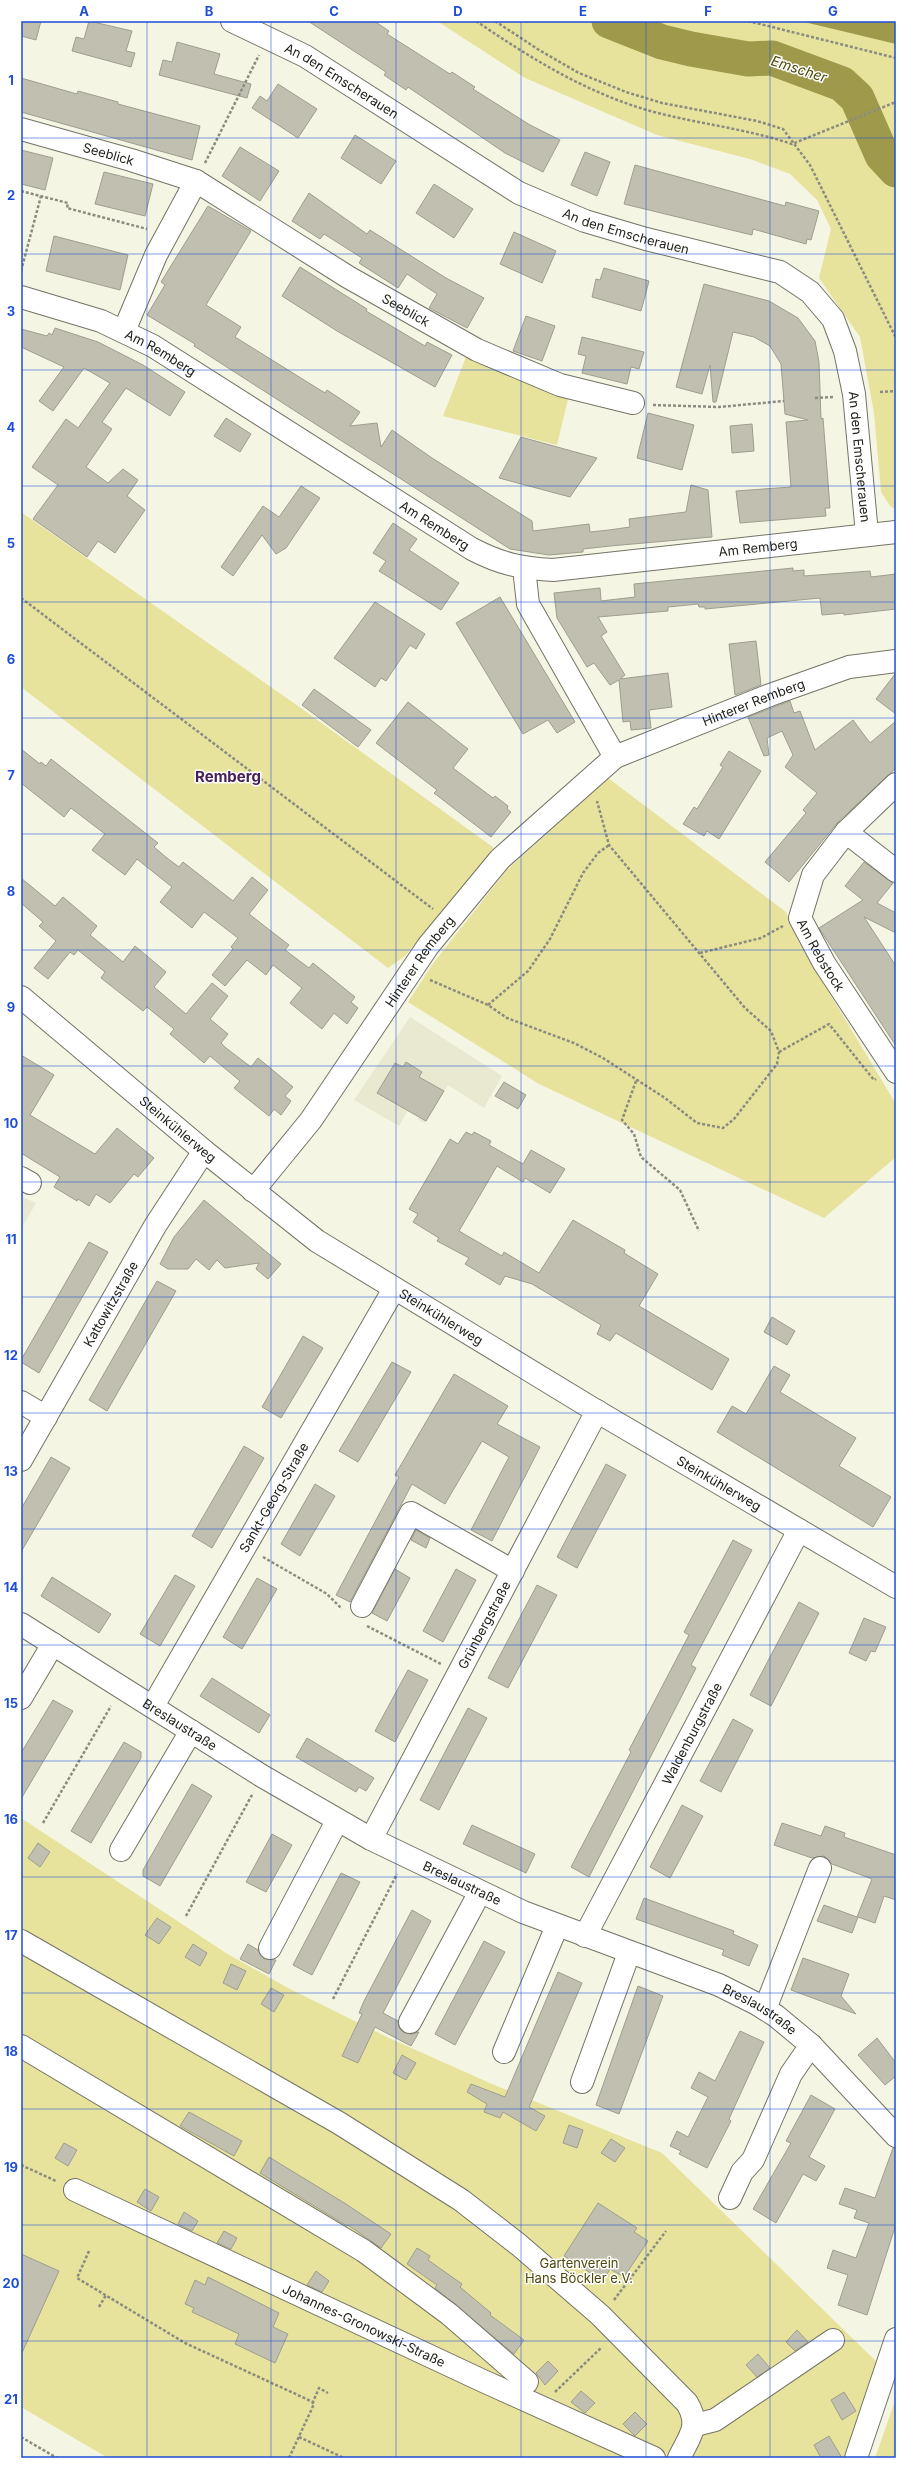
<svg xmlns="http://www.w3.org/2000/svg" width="917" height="2479" font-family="Inter,sans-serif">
<rect width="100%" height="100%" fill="#f5f5e4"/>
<g fill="#e9e9d1">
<polygon points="410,1017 502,1076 484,1108 448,1085 425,1123 418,1120 419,1117 408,1110 399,1126 354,1100"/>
<polygon points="21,1196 36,1203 21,1229"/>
</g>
<g fill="#e7e39d">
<polygon points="437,21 896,21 896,509 891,507 881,492 874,413 860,337 819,278 831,229 817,200 790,174 750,159 657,135 525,78"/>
<polygon points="466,357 568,399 557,445 443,416"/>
<polygon points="21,512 298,706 494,848 405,956 388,968 21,687"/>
<polygon points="608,778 786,912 798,941 896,1104 896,1157 824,1218 539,1084 408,1002 434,962 507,870"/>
<polygon points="21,1818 226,1953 288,1988 389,2038 492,2084 662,2153 885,2370 856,2458 108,2458 21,2407"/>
<polygon points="896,2398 896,2458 875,2458"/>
</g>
<polygon fill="#9f9a4b" points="800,21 896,21 896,44"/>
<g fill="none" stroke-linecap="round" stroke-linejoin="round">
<polyline stroke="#9f9a4b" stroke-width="35" points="609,21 662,42 691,49 748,59 772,58 842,84 857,98 882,155 896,170"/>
</g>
<g fill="#c1c0b0" stroke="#9e9e8f">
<polygon points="21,21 41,21 36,40 21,36"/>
<polygon points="89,21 132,31 126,51 135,53 131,67 72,51 76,37 84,39"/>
<polygon points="308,21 374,21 389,31 387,34 450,74 452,72 475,87 473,89 530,125 560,140 543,172 505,153 408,87 406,90 384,75 386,72"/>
<polygon points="177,42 220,54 214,74 251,84 247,98 159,75 163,60 172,62"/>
<polygon points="21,78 77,94 78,91 118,102 118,104 200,126 192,160 21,112"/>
<polygon points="278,84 317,109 298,138 252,108 260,96 267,101"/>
<polygon points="355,135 396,161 381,184 341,158"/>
<polygon points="240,147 279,171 260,201 222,176"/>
<polygon points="21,150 53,158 45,190 21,184"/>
<polygon points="585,152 610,162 597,196 571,185"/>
<polygon points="635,165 785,206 786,202 819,211 811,240 807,239 806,244 753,229 752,235 624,204"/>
<polygon points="104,172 153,184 145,216 95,204"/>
<polygon points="434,184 473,209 454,238 416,213"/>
<polygon points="309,193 367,234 370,230 446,278 484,298 467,328 429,308 437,294 407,274 398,288 359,263 362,258 324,234 320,239 292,221"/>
<polygon points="208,206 251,231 206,305 241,327 235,337 325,393 327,390 360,412 350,426 377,423 381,447 392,430 432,458 532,521 533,531 589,524 590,532 609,530 630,527 629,519 686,512 691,485 708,490 712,537 610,546 583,549 583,552 549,555 510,549 194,346 195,344 147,315 165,285 161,282"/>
<polygon points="514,232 556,251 542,283 500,264"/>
<polygon points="54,236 128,255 120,290 46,271"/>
<polygon points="300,267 367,309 366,311 425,346 427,342 452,355 435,387 337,331 282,296"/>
<polygon points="604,268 649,281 641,311 592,297 596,279 600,280"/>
<polygon points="704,284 769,301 798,318 815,341 819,362 821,419 823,418 830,508 825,508 826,516 740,523 736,491 791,487 786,422 808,420 785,414 781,364 770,346 754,337 733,332 716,402 713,402 710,365 702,394 676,387"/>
<polygon points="526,316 555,326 542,361 513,351"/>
<polygon points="55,328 98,342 143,365 185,392 170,416 126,388 102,422 112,429 86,467 108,483 123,469 138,480 127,496 145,510 115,553 98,541 87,557 33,519 58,485 32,467 66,419 78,428 110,383 84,368 53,411 39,401 64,367 21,347 21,329 47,336 49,333 52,335"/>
<polygon points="582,337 644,352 639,369 631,367 627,384 582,373 586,356 578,354"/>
<polygon points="648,413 694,425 682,470 637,458"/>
<polygon points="226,418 251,434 240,452 214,436"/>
<polygon points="752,424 754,451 732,453 730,426"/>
<polygon points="521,437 597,458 570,497 499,478"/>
<polygon points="301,486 320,498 286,548 276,554 262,535 233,576 221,567 263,506 279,517"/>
<polygon points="393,523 417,539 409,550 459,583 441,610 379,571 386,561 373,553"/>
<polygon points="793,568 793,571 804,570 804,576 870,571 871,577 896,574 896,609 844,615 844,613 822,615 820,598 705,609 705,607 699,607 698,604 668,607 668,611 598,617 607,632 601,636 625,675 620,679 668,673 672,707 649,710 651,728 631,730 630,721 623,722 619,680 610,685 594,663 587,667 557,618 554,593 600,588 601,601 635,597 634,584"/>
<polygon points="500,597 575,722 557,733 548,720 523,734 456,623"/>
<polygon points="375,602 425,634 416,649 410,645 386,681 381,678 375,687 334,658"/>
<polygon points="756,641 761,685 735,695 729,644"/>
<polygon points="895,674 896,674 896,714 876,699"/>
<polygon points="314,689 371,730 358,747 302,705"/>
<polygon points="790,701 794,713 800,711 815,750 853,720 870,743 896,721 896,768 837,823 789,882 765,862 806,813 803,810 817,793 785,767 793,755 782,731 767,738 769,755 764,756 748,717"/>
<polygon points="408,702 468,749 453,768 493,798 495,796 508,806 507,809 511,812 491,837 434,793 437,790 376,743"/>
<polygon points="21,749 40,764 41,762 46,766 51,759 158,843 154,847 167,858 179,867 183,862 233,901 252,877 268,890 249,914 289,945 285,950 309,968 313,963 355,997 351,1002 358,1008 347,1024 334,1013 322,1029 290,1003 302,988 273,965 266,975 247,960 225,986 212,975 233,949 231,947 238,938 204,912 192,928 160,902 172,887 137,859 125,875 92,850 105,834 71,808 64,817 21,783"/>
<polygon points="729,751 761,771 719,839 707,831 704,836 683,824 694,807 697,809 723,767 720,765"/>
<polygon points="864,862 893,883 877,903 896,913 896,933 864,917 896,966 896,1046 819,928 863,900 845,886"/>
<polygon points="21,878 55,906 63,897 97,926 90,935 123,962 135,946 166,972 154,987 186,1014 212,983 228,996 210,1019 228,1034 221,1043 226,1048 251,1067 258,1058 293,1087 285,1096 291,1101 281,1115 274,1109 269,1116 234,1088 240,1081 210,1056 204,1063 170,1034 174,1029 147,1007 143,1011 101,978 105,972 78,950 74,955 70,952 48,979 34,968 56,941 39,926 43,922 21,903"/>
<polygon points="21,1055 54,1075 30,1115 95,1154 117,1128 154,1158 138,1177 134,1174 110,1203 96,1194 89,1206 78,1199 77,1201 54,1187 60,1177 21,1153"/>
<polygon points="406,1062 422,1072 419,1077 444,1091 426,1121 377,1093 395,1063 403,1067"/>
<polygon points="504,1082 526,1095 518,1109 495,1096"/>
<polygon points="466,1132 472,1135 474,1132 491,1141 489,1145 523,1164 531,1150 565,1169 550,1193 525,1178 523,1182 497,1166 459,1231 502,1256 504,1252 539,1273 573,1220 625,1250 624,1253 658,1274 639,1306 729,1359 712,1390 616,1333 610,1341 597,1334 601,1325 532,1284 505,1276 500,1285 465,1264 469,1258 437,1241 439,1238 413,1222 418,1214 409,1209 450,1139 458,1144"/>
<polygon points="204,1200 281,1264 268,1279 256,1269 259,1263 225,1268 217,1260 209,1270 196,1259 188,1269 168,1269 160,1264 174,1237"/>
<polygon points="89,1242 108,1252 39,1373 21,1362 21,1360"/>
<polygon points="157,1281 176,1291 107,1411 89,1400"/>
<polygon points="772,1317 795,1331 787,1345 764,1332"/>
<polygon points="303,1336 323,1348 281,1418 262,1407"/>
<polygon points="392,1362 411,1372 358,1462 339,1451"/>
<polygon points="774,1366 790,1375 780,1392 856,1438 839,1466 891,1497 873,1527 717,1432 732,1406 746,1414"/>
<polygon points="454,1374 508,1406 497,1424 540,1447 492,1541 471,1530 509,1457 482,1441 445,1504 412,1484 350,1602 336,1595 399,1477 395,1475"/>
<polygon points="244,1446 264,1458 212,1548 192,1536"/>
<polygon points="51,1457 70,1468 21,1552 21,1509"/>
<polygon points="606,1464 626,1475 577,1568 557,1557"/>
<polygon points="315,1484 335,1496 300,1556 281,1544"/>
<polygon points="416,1530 430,1538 426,1548 411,1540"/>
<polygon points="733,1540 752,1550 691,1665 696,1668 589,1877 571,1867 631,1752 629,1750 689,1635 684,1632"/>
<polygon points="395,1569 410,1578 387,1621 372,1613"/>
<polygon points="456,1569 476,1580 443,1642 423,1631"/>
<polygon points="175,1575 195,1586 160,1646 140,1634"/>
<polygon points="52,1577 111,1614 99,1633 41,1596"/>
<polygon points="257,1578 277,1589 242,1649 223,1637"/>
<polygon points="537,1585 557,1595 508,1688 488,1678"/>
<polygon points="799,1602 819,1613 771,1706 750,1695"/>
<polygon points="864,1618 886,1627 875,1652 871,1651 866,1661 849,1653"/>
<polygon points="408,1670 428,1680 395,1742 375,1731"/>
<polygon points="212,1678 270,1715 259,1733 200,1696"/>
<polygon points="53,1700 73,1711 21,1799 21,1753"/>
<polygon points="468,1708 487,1718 439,1810 420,1800"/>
<polygon points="733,1719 753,1730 721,1792 700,1781"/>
<polygon points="307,1738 374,1778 366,1791 359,1787 356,1792 296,1757"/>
<polygon points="124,1742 141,1752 141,1758 91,1843 71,1831"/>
<polygon points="192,1784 212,1796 160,1886 143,1876 143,1870"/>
<polygon points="682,1805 703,1816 670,1878 650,1867"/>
<polygon points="782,1823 821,1836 825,1826 845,1833 844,1837 896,1855 896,1900 884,1896 875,1923 858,1917 852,1933 817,1921 824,1905 857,1917 872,1879 832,1864 824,1856 812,1858 774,1845"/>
<polygon points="472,1825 535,1854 526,1873 463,1844"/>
<polygon points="272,1834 292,1845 266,1892 246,1882"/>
<polygon points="38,1843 50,1852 40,1867 28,1858"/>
<polygon points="341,1873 360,1882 312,1975 293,1965"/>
<polygon points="644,1898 734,1931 733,1934 758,1945 749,1966 722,1955 724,1950 636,1919"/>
<polygon points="412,1910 431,1921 383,2013 398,2021 399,2028 404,2033 411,2034 419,2032 411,2046 375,2027 358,2063 342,2056 362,2014 359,2013 364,2001"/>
<polygon points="157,1918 171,1927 159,1944 145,1935"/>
<polygon points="484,1941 505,1952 455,2045 435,2034"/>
<polygon points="193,1944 207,1953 200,1966 185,1957"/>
<polygon points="248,1944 258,1950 264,1959 276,1960 269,1974 240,1959"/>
<polygon points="803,1958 849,1974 841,1996 856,2014 791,1990"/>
<polygon points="231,1964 246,1971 237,1990 223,1983"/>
<polygon points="558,1972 582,1983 529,2107 545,2116 536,2131 503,2112 500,2118 484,2112 487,2104 467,2092 471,2084 505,2097"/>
<polygon points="638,1986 663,1996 619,2114 596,2105"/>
<polygon points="271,1988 284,1995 274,2012 261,2004"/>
<polygon points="740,2031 764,2042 729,2119 731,2121 707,2168 679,2154 681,2151 670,2146 677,2131 688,2137 708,2097 691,2088 699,2072 715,2081"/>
<polygon points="877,2038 896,2063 896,2076 885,2085 858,2055"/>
<polygon points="402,2055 416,2063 406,2080 393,2073"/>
<polygon points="811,2095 835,2109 809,2157 825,2166 816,2181 803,2174 776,2223 753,2209 791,2143 786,2141"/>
<polygon points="189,2112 242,2141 234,2156 180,2126"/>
<polygon points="569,2125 583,2130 577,2148 563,2143"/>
<polygon points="611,2139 625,2148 615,2162 601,2153"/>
<polygon points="64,2143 77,2150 68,2166 55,2158"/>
<polygon points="893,2148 896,2148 896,2224 867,2315 838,2305 848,2275 827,2268 833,2250 856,2258 869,2223 854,2218 857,2210 839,2204 845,2188 875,2198"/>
<polygon points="269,2157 346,2204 391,2234 381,2248 348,2225 347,2226 260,2173"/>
<polygon points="145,2189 159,2197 151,2211 137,2202"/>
<polygon points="598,2203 637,2228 634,2232 648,2241 624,2277 610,2269 603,2281 564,2256"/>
<polygon points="184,2212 198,2221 192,2231 178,2224"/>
<polygon points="224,2231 237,2238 231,2249 217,2243"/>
<polygon points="417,2248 430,2256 428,2260 462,2284 460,2287 491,2313 490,2315 524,2340 514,2354 435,2288 437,2285 407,2264"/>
<polygon points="21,2254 59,2271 21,2355"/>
<polygon points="316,2271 329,2281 322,2292 307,2285"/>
<polygon points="208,2277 279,2313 273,2327 288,2334 275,2363 235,2344 239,2334 192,2312 194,2308 185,2304 195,2280 205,2285"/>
<polygon points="797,2330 808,2342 795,2351 786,2342"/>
<polygon points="758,2354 770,2368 757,2377 746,2365"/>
<polygon points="548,2361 558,2371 545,2385 536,2373"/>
<polygon points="581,2391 595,2403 585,2413 571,2402"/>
<polygon points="844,2392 856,2411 842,2420 831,2400"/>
<polygon points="635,2412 647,2424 635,2436 623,2424"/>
<polygon points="829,2436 842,2458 821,2458 814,2445"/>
</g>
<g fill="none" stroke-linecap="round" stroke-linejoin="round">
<g stroke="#747365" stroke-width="24">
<g id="minor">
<path id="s1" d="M 232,21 L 305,56 L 519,193 L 585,221 L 646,239 L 780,272 L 810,292 L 833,319 L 845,351 L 854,394 L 867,534"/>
<path id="s2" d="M 21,129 L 131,160 L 196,181 L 348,277 L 477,350 L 560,385 L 633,403"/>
<path id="s3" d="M 21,297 L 101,321 L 153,346 L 472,549 C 501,564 520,568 553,570 L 896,532"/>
<polyline points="124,331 156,255 196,181"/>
<polyline points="524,568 528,604 615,757"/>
<path id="s4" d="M 896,784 L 846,832 L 813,875 L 800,918 L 824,963 L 896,1072"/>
<polyline points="846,832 896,871"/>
<path id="s5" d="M 21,997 L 204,1151 L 317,1241 L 593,1409 L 896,1587"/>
<polyline points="21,1178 30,1183"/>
<path id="s6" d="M 253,1191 L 311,1120 L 428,946 L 500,859 L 615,757 L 770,695 L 849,667 L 896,661"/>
<polyline points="21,1402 46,1417"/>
<path id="s7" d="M 21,1460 L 155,1226 L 204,1151"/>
<polyline points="362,1606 411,1513 513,1571"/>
<path id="s8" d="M 21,1624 L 262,1776 L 371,1839 L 523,1912 L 719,1985 L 757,2004 L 776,2016 L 811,2045 L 896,2136"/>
<polyline points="21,1698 53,1644"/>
<path id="s9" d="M 153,1706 L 394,1289"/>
<path id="s10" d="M 371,1839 L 597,1411"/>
<polyline points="121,1850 191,1731"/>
<path id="s11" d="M 585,1936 L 799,1530"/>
<path d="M 21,1941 L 339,2123 L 461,2200 L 519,2245 L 600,2315 L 687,2403 C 701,2426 689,2437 679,2458"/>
<polyline points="270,1948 337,1821"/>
<polyline points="765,2009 820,1868"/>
<polyline points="410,2022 480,1892"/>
<polyline points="21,2046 364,2251 449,2314 527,2382"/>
<polyline points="504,2052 557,1926"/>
<polyline points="582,2082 629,1953"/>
<path id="s12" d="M 75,2190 L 481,2380 L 654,2458"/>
<polyline points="730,2198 742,2172 753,2160 791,2074 811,2045"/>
<polyline points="695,2425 715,2420 833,2340"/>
<polyline points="856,2458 896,2339"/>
</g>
</g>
<g stroke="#8b8b7f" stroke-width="2.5" stroke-dasharray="3 2" stroke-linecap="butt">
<path d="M 476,21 C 532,59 588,94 654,112 C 700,124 747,129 792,144 L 896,102"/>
<polyline points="495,21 539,50 579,73 626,92 662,103 757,121 783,129 810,165 896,338"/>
<polyline points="748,21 896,58"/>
<polyline points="205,163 259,55"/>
<polyline points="21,191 68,203 67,208 147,229"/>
<polyline points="21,271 41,196"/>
<polyline points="880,392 896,391"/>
<polyline points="815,398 834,397"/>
<polyline points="653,405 719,407 784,401"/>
<polyline points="21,598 433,909"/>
<polyline points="700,953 761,938 783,926"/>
<polyline points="430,980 488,1005 507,1018 574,1043 603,1058 665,1098 697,1123 723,1128 734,1119 777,1064 779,1052 771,1031 745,1008 609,845 597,801"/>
<polyline points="488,1005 528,971 550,939 583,873 598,853 609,845"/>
<polyline points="779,1052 829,1024 874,1080 876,1079"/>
<polyline points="636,1081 622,1120 634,1134 641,1157 680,1190 699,1231"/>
<polyline points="263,1557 327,1594 342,1609"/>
<polyline points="367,1626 441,1664"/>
<polyline points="43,1823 111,1706"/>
<polyline points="186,1916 253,1793"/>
<polyline points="333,1999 397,1874"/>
<polyline points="21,2165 56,2181"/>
<polyline points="89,2251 77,2278 185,2343 313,2402 319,2388 328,2393"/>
<polyline points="614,2300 666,2231"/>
<polyline points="99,2307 106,2295"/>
<polyline points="555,2392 602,2347"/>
<polyline points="21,2437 57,2458"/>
<polyline points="299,2437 344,2458"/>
<polyline points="289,2458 314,2404 312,2402"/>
</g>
<use href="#minor" stroke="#fff" stroke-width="22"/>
</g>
<path fill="none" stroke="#1d4ed8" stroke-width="1" stroke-opacity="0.55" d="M 147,21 L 147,2458M 271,21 L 271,2458M 396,21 L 396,2458M 521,21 L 521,2458M 646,21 L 646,2458M 770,21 L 770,2458M 21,138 L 896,138M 21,254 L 896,254M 21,370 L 896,370M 21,486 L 896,486M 21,602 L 896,602M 21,718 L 896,718M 21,834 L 896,834M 21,950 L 896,950M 21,1066 L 896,1066M 21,1182 L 896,1182M 21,1297 L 896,1297M 21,1413 L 896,1413M 21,1529 L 896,1529M 21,1645 L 896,1645M 21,1761 L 896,1761M 21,1877 L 896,1877M 21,1993 L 896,1993M 21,2109 L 896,2109M 21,2225 L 896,2225M 21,2341 L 896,2341"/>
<g text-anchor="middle" stroke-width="3" stroke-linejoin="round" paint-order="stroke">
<g font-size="13" fill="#23231d" stroke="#fff">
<text dy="5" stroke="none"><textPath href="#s1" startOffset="125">An den Emscherauen</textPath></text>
<text dy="5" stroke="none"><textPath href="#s2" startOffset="91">Seeblick</textPath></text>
<text dy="5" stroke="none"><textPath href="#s1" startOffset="449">An den Emscherauen</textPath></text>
<text dy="5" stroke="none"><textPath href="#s2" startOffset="429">Seeblick</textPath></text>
<text dy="5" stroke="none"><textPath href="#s3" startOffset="151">Am Remberg</textPath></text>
<text dy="5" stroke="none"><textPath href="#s1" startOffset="821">An den Emscherauen</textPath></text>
<text dy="5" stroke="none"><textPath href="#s3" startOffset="475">Am Remberg</textPath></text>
<text dy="5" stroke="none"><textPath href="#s3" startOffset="810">Am Remberg</textPath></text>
<text dy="5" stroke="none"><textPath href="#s6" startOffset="717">Hinterer Remberg</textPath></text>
<text dy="5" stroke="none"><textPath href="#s4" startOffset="211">Am Rebstock</textPath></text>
<text dy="5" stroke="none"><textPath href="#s6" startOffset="284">Hinterer Remberg</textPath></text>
<text dy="5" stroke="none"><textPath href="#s5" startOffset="205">Steinkühlerweg</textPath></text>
<text dy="5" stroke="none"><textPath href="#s7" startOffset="180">Kattowitzstraße</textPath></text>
<text dy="5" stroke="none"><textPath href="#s5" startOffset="529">Steinkühlerweg</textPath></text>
<text dy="5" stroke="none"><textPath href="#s5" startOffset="853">Steinkühlerweg</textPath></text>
<text dy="5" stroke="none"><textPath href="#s9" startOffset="241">Sankt-Georg-Straße</textPath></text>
<text dy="5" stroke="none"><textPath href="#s10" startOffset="242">Grünbergstraße</textPath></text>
<text dy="5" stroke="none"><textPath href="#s8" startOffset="188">Breslaustraße</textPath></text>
<text dy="5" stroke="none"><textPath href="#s11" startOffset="229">Waldenburgstraße</textPath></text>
<text dy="5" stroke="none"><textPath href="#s8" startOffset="512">Breslaustraße</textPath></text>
<text dy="5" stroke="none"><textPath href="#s8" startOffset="836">Breslaustraße</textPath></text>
<text dy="5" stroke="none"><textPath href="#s12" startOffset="319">Johannes-Gronowski-Straße</textPath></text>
</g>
<g font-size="13" fill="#4d490a" stroke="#fff">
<text x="579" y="2268">Gartenverein<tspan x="579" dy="15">Hans Böckler e.V.</tspan></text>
</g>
<g font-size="14" font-style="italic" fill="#4c4809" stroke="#fff">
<text transform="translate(799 69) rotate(18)" y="5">Emscher</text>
</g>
<g font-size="15" font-weight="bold" fill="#472056" stroke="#fff">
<text x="228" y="782">Remberg</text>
</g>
</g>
<rect width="917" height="2479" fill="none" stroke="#ffffff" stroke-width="44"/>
<rect x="22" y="22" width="873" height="2435" fill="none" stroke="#1d4ed8" stroke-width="1.5"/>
<g font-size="13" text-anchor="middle" font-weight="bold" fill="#1d4ed8">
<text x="84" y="16">A</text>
<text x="209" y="16">B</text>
<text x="334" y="16">C</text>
<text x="458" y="16">D</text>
<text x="583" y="16">E</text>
<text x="708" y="16">F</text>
<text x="833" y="16">G</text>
<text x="11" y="85">1</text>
<text x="11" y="200">2</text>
<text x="11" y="316">3</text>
<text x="11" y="432">4</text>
<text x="11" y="548">5</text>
<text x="11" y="664">6</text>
<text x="11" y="780">7</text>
<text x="11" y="896">8</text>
<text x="11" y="1012">9</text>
<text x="11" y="1128">10</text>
<text x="11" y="1244">11</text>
<text x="11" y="1360">12</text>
<text x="11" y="1476">13</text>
<text x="11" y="1592">14</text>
<text x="11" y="1708">15</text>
<text x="11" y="1824">16</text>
<text x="11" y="1940">17</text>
<text x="11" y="2056">18</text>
<text x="11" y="2172">19</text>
<text x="11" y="2288">20</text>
<text x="11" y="2404">21</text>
</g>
</svg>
